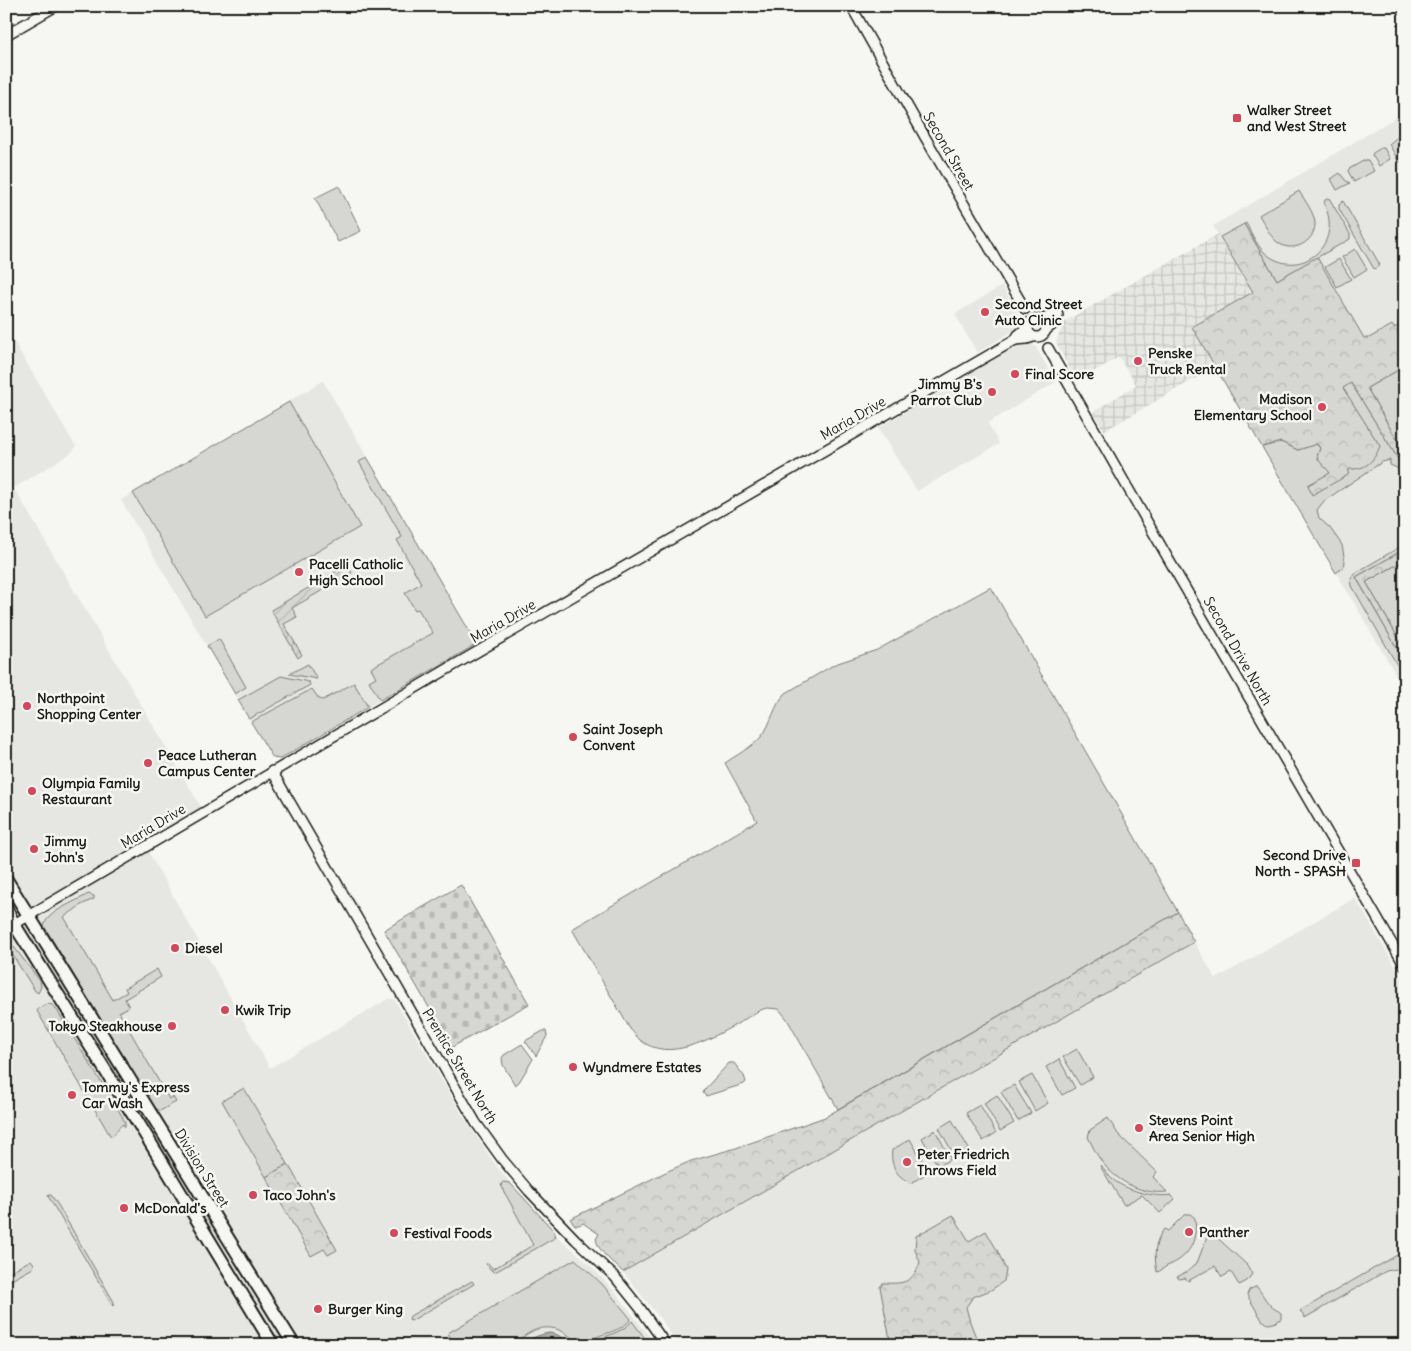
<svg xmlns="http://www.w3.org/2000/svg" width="1411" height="1351" font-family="Delius,sans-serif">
<defs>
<pattern id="industrial-grid" width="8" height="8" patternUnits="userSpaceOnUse" patternTransform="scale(1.25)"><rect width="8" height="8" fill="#e6e6e2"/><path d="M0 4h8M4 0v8" fill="none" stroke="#c5c5c1"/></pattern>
<pattern id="forest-crowns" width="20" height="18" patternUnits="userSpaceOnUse" patternTransform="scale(1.25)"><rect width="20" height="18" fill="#d6d6d2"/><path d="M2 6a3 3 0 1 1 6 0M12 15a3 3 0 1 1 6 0" fill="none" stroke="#b7b7b4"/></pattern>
<pattern id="cemetery-stones" width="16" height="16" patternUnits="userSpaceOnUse" patternTransform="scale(1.25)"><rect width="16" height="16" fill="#d6d6d2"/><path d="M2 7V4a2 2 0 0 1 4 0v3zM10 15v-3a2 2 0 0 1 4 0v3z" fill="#b7b7b4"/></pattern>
<pattern id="garden-furrows" width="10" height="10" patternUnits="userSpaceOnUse" patternTransform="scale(1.25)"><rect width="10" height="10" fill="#d6d6d2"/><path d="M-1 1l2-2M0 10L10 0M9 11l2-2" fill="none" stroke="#b7b7b4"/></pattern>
</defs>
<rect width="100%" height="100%" fill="#f6f6f2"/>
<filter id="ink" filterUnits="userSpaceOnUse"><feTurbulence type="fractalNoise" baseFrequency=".02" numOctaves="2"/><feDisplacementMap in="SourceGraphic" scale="10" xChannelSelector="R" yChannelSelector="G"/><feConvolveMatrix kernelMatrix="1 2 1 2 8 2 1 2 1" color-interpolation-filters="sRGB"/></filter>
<g filter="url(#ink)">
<g fill="#e6e6e2">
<polygon points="1405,112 1405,690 1192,327 1253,292 1213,226"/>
<polygon points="1002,286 1020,317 1022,322 1021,326 977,353 955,314"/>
<polygon points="6,328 76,447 71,453 14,488 201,807 150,838 150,855 270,1068 388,999 394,999 463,1116 495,1164 510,1183 556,1232 557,1236 586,1261 617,1294 656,1345 6,1345"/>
<polygon points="1024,341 1029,341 1034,344 1056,382 988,423 999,444 917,491 878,428"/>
<polygon points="323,381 478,646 473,646 467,648 280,759 275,759 270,754 121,500"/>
<polygon points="1355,898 1405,983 1405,1345 678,1345 662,1321 623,1272 1194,942 1216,979"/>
</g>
<polygon fill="url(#industrial-grid)" points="1218,234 1253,292 1192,327 1215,367 1104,431 1093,412 1136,385 1119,357 1076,382 1056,342 1064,322"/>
<g fill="#d6d6d2" stroke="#797977">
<polygon points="1405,131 1405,162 1399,162 1389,144"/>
<polygon points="1381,148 1384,148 1390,159 1379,166 1372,155 1373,153"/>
<polygon points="1365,160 1368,160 1374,171 1354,182 1348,171 1349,169"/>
<polygon points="1340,173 1345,180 1350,183 1337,190 1331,179"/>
<polygon points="339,186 361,231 338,242 315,198"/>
<path d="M 1299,191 C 1305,201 1314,212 1315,223 C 1316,243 1290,255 1276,241 C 1269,235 1264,223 1259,215 Z"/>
<path d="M 1329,198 L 1350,234 L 1350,239 L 1277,280 L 1244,224 L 1246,223 C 1251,232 1256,244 1264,252 C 1298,283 1345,245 1324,204 L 1325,200 Z"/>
<polygon points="1343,201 1380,265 1374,269 1339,209 1339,205"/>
<polygon points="1355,249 1367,269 1354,277 1342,257"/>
<polygon points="1339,259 1351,279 1337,287 1325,267"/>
<polygon points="1405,366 1405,454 1367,388"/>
<path d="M 1351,383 L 1405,470 L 1405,481 L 1397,468 L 1390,465 L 1390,460 L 1382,462 L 1324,501 L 1317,510 L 1319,518 L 1330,528 L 1342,545 L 1345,562 L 1344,566 L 1336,573 L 1262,447 L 1281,442 L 1298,450 L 1316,444 L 1320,448 L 1317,457 C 1320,464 1326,467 1331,473 L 1349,469 L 1380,446 L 1342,388 Z"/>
<polygon points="289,402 360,527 205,616 133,493"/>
<polygon points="367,457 477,644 380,700 369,681 376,677 371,668 433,633 418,609 415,610 405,593 421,583 397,540 402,537 359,462"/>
<polygon points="1405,544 1405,549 1356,577 1405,662 1405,679 1352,586 1351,579 1357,572"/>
<polygon points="1405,560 1405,650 1366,582"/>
<path d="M 991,587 L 1178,912 L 838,1109 L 787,1019 L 779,1009 C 775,1009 771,1008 767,1008 C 757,1010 746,1019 737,1024 C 710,1039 669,1063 640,1040 C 637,1037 633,1032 630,1029 L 572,929 L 757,821 L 725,763 C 735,756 752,747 761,737 C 772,724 773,705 786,693 L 835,664 L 877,650 Z"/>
<polygon points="219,639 246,687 235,694 207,646"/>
<polygon points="308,664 317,679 289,674"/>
<polygon points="281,676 309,682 310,685 249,719 238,700"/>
<polygon points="354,683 368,707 280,759 273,758 251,722 312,689 319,699 323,700"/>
<path d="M 88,894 L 94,896 L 94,899 L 81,905 L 73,911 L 64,917 L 113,1000 L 127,992 L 125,988 L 157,969 L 161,977 L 125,999 L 129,1007 L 119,1012 L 169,1099 L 173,1097 L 176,1102 L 160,1111 L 153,1106 L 44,926 C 47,911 76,902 88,894 Z"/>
<polygon points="8,944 10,944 14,947 40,981 41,987 38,993 35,991 7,946"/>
<path d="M 48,1004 L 53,1005 L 55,1007 L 122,1116 L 125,1123 L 125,1127 L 123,1124 C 117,1128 116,1134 111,1137 L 37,1011 L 39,1008 Z"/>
<polygon points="543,1031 546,1031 547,1036 536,1056 525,1041"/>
<polygon points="522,1044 533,1059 519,1082 515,1085 503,1065 502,1058 504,1055"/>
<polygon points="1077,1049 1093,1077 1080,1085 1063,1057"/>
<polygon points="1059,1059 1075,1088 1062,1095 1046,1067"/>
<polygon points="729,1063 734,1063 744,1076 746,1082 744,1084 706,1096 703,1093 704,1090"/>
<polygon points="1032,1075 1048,1103 1035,1111 1019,1082"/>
<polygon points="1014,1085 1031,1113 1018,1121 1001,1092"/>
<polygon points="244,1088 288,1164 266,1177 222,1101"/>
<polygon points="997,1095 1014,1123 1000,1131 984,1103"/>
<polygon points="980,1105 996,1133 983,1141 966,1113"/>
<path d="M 1108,1118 L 1118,1134 L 1157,1172 L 1153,1177 L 1167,1192 C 1142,1195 1116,1181 1102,1162 C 1096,1154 1092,1145 1088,1137 L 1090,1130 Z"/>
<polygon points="952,1120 969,1149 955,1157 939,1128"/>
<polygon points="935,1130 951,1159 938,1166 922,1138"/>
<path d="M 910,1139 L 929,1172 L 911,1183 C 897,1177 890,1166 892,1150 Z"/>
<path d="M 1101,1165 C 1105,1170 1108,1175 1111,1178 C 1124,1190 1155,1198 1171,1195 L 1175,1199 L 1160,1213 L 1142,1195 L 1124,1205 L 1100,1166 Z"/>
<polygon points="503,1182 510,1183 554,1231 556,1237 495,1272 491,1270 486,1264 488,1263 493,1269 533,1245 506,1195 504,1193 501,1184"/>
<polygon points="49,1195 51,1195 58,1205 114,1302 113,1306 48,1196"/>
<path d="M 1185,1214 L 1190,1214 L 1195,1218 C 1198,1241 1189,1258 1167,1266 C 1163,1268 1161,1271 1157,1272 C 1154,1255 1154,1242 1164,1229 L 1168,1231 Z"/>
<polygon points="1209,1231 1211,1232 1247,1265 1252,1274 1247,1281 1239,1285 1231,1272 1222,1277 1215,1266 1188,1281 1185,1278 1179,1279 1177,1277 1188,1271 1197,1263"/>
<polygon points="1399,1254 1402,1254 1405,1257 1405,1270 1396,1269 1386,1271 1305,1318 1300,1311"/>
<path d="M 575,1259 L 602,1284 L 631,1319 C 617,1336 597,1331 586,1345 L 579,1345 C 558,1321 535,1323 514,1345 L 454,1345 L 448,1333 Z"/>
<polygon points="31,1260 34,1264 33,1268 6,1283 6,1274"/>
<polygon points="472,1281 474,1284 411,1321 409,1320 410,1316"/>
<path d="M 1255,1287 L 1257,1287 C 1262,1293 1265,1300 1270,1305 C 1273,1309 1278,1310 1281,1313 L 1281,1319 L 1274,1323 L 1268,1324 L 1262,1320 L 1247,1295 L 1249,1290 Z"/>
<path d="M 632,1321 L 650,1345 L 589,1345 C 603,1334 621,1335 632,1321 Z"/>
</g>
<g fill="url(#forest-crowns)" stroke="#797977">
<path d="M 1244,224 L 1277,280 L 1317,257 L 1364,338 L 1369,338 L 1392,325 L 1394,328 L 1404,324 L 1405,366 L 1367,388 L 1405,454 L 1405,470 L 1351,383 L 1343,388 L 1380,446 C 1374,461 1366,470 1349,469 L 1348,475 L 1312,495 L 1308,485 L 1330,473 C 1326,467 1320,464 1317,457 L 1320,448 L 1317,444 L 1298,450 L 1281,442 L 1262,447 L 1192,327 L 1253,292 L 1220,237 Z"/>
<polygon points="1405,549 1405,560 1366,582 1405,650 1405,662 1356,577"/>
<path d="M 1178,912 L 1194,942 L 623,1272 C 614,1263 598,1252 596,1239 L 599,1234 L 583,1223 L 579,1225 L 575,1225 L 570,1219 L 668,1171 L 691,1161 L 736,1148 L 825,1117 Z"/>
<polygon points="288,1164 337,1250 328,1255 324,1249 311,1256 266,1177"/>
<path d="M 953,1215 L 969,1241 L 986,1231 L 997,1250 L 1006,1270 L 1004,1281 L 991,1290 L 973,1297 L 966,1307 L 970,1322 L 979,1345 L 891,1345 L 880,1287 L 883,1283 C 904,1284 913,1283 920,1262 L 915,1250 L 916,1236 Z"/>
</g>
<polygon fill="url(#cemetery-stones)" stroke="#797977" points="461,885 529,1004 452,1047 384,930"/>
<polygon fill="url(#garden-furrows)" stroke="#797977" points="347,565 352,573 292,608 297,617 284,624 302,655 298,658 271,610"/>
<path fill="#acaca9" stroke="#727271" d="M 549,1333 C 559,1334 564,1338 571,1345 L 523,1345 C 531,1338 538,1335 549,1333 Z"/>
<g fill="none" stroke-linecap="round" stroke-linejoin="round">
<g stroke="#1c1c1c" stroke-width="12">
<g id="minor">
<polyline points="851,6 925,137 1025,309"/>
<polyline points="6,35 56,6"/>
<circle cx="1037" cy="328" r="9"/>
<polyline points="1041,320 1052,315 1058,315 1054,324 1046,330"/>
<polyline points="1028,327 1018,335 1015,340 1027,339 1033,337"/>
<polyline points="1048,348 1177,574 1405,966"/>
<polyline points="272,771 476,1123 502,1159 529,1191 576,1240 615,1277 640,1308 666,1345"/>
<polyline points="6,929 451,667 1015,340"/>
</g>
</g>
<g stroke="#1c1c1c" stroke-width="15">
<g id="major">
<polyline points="6,879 294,1345"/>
<polyline points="6,908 14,924 142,1129 273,1345"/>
</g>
</g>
<use href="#minor" stroke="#f6f6f2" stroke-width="9"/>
<use href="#major" stroke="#f6f6f2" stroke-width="11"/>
</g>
</g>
<g fill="#d1495b" stroke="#f6f6f2" stroke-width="2">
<rect x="1232" y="113" width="10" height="10" rx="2.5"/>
<circle cx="985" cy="312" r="5"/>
<circle cx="1138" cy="361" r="5"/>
<circle cx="1015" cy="374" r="5"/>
<circle cx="992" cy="392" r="5"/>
<circle cx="1322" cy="407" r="5"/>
<circle cx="299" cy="572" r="5"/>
<circle cx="27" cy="706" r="5"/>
<circle cx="573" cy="737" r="5"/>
<circle cx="148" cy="763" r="5"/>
<circle cx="32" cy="791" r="5"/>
<circle cx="34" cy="849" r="5"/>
<rect x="1351" y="858" width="10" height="10" rx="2.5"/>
<circle cx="175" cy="948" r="5"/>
<circle cx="225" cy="1010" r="5"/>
<circle cx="172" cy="1026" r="5"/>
<circle cx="573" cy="1067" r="5"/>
<circle cx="72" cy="1095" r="5"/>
<circle cx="1139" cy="1128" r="5"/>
<circle cx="907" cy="1162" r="5"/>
<circle cx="253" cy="1195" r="5"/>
<circle cx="124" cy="1208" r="5"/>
<circle cx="1189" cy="1232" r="5"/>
<circle cx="394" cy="1233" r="5"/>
<circle cx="318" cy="1309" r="5"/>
</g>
<g text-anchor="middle" stroke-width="5" stroke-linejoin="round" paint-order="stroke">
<g font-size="14" font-weight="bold" fill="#1c1c1c" stroke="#f6f6f2" text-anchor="start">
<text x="1247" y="115">Walker Street<tspan x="1247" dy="16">and West Street</tspan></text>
<text x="995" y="309">Second Street<tspan x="995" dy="16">Auto Clinic</tspan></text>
<text x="1148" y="358">Penske<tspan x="1148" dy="16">Truck Rental</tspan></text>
<text x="1025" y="379">Final Score</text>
<text x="982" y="389" text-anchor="end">Jimmy B's<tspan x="982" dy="16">Parrot Club</tspan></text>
<text x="1312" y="404" text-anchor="end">Madison<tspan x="1312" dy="16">Elementary School</tspan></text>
<text x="309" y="569">Pacelli Catholic<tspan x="309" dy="16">High School</tspan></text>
<text x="37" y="703">Northpoint<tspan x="37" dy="16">Shopping Center</tspan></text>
<text x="583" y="734">Saint Joseph<tspan x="583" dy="16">Convent</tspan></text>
<text x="158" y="760">Peace Lutheran<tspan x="158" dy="16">Campus Center</tspan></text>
<text x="42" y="788">Olympia Family<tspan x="42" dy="16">Restaurant</tspan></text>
<text x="44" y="846">Jimmy<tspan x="44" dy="16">John's</tspan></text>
<text x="1346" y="860" text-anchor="end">Second Drive<tspan x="1346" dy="16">North - SPASH</tspan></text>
<text x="185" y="953">Diesel</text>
<text x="235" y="1015">Kwik Trip</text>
<text x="162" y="1031" text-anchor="end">Tokyo Steakhouse</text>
<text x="583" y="1072">Wyndmere Estates</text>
<text x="82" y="1092">Tommy's Express<tspan x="82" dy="16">Car Wash</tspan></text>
<text x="1149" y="1125">Stevens Point<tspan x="1149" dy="16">Area Senior High</tspan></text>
<text x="917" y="1159">Peter Friedrich<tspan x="917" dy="16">Throws Field</tspan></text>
<text x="263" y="1200">Taco John's</text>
<text x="134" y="1213">McDonald's</text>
<text x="1199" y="1237">Panther</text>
<text x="404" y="1238">Festival Foods</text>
<text x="328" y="1314">Burger King</text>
</g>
<g font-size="14" fill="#1c1c1c" stroke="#f6f6f2">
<text transform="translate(949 151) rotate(60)" y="5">Second Street</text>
<text transform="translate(853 418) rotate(-30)" y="5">Maria Drive</text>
<text transform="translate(503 621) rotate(-30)" y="5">Maria Drive</text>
<text transform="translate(1238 651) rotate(60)" y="5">Second Drive North</text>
<text transform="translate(153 826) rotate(-31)" y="5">Maria Drive</text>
<text transform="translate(460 1066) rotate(59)" y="5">Prentice Street North</text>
<text transform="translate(202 1168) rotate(58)" y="5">Division Street</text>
</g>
</g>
<rect width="1411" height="1351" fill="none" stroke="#f6f6f2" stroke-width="25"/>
<rect x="12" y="12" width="1386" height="1326" fill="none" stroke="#1c1c1c" stroke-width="2" filter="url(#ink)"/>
</svg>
